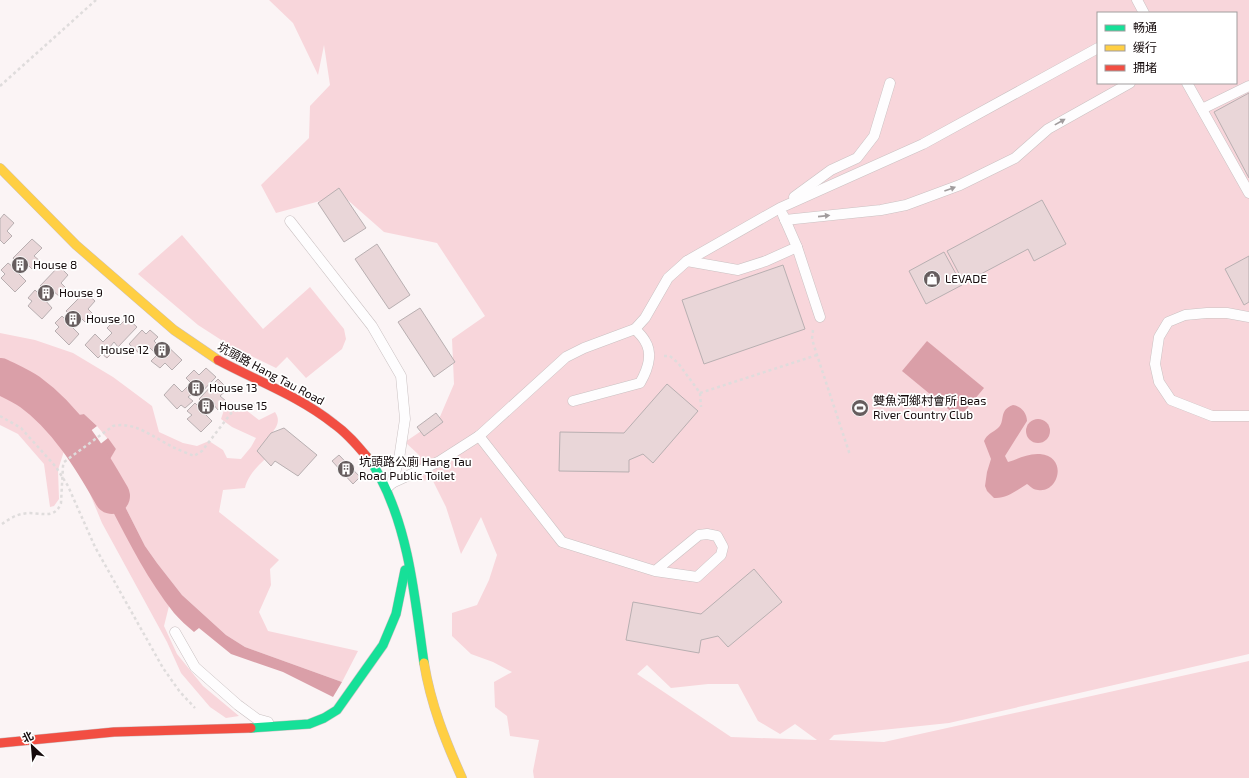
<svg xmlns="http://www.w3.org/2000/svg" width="1249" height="778" font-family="'Exo 2','Noto Sans SC',sans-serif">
<rect width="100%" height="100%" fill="#fbf4f5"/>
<g fill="#f8d6db" fill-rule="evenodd">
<path d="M 269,0 L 1249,0 L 1249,654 L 949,723 L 834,735 L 829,740 L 884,742 L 1249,661 L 1249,778 L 534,778 L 533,771 L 539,740 L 510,736 L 507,716 L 495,707 L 494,682 L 512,672 L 493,662 L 471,654 L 452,636 L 452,613 L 477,605 L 489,580 L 497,555 L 481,517 L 461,554 L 446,507 L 432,479 L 421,481 L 412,462 L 419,455 L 405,442 L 439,419 L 454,384 L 452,339 L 485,316 L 437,243 L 384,232 L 342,195 L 276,213 L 261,185 L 309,138 L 310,106 L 330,85 L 324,45 L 318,75 L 293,23 ZM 1098,13 L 1236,13 L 1236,83 L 1098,83 ZM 647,665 L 671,688 L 708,684 L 738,684 L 758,721 L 780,734 L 795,724 L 817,740 L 731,737 L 637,674 Z"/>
<polygon points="182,235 263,329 310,287 344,329 346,339 342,349 306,378 287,357 276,368 229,345 198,325 138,274"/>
<path d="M 0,333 L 35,340 L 73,353 L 113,377 L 152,406 L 159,432 L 183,443 L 197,446 L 209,441 L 223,450 L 227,458 L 241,459 L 251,447 L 256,438 L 232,427 L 221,419 L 225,407 L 242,407 L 259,420 L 275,412 C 282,422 275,429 268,438 L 274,451 C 263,461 248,473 245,488 L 223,490 L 219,512 L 279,560 L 270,569 L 271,585 L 259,612 L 268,631 L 358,651 L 342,682 L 245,647 L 226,635 L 182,595 L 157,563 L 145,546 L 107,471 L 105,465 L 116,449 L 97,426 L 84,414 L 72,416 L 24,382 L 0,369 Z"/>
<polygon points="0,382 20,391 42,406 59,430 55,434 64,451 58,470 59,499 54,506 50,507 44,464 18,434 0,425"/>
<polygon points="83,477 93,477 98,483 160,593 169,606 164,626 177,654 203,686 239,716 226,718 210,707 181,673 167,642 102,523"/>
</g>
<g fill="#da9fa8">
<polygon points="927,341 984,388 959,418 902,371"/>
<polygon points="0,369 24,382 72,416 84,414 97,426 64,451 54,437 57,431 42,406 20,391 0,382"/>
<path d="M 1013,405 C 1021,406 1027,413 1027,421 L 1005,456 L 1008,462 C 1018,459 1028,453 1040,454 C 1069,457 1058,494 1038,490 C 1034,490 1031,487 1027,484 C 1017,490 1007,499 994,498 L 987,491 L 985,486 L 987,472 L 991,459 L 984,441 C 987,434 992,433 998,428 C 1006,421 998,410 1013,405 Z"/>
<circle cx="1038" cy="431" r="12"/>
<path d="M 108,438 L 116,449 L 107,464 L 107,471 L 145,546 L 157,563 L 182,595 L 226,635 L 245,647 L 342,682 L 333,697 L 283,672 L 231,654 L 199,628 L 194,632 C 187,626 180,620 174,613 C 143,574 122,528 99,485 L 93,477 L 83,477 L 75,464 Z"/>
</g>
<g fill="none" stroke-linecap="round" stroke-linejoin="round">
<path stroke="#da9fa8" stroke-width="36" d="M 0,376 C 10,381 21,386 30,392 C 66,418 91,459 112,496"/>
</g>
<g fill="#e9d6d8" stroke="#b8afb1">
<polygon points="1249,93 1249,178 1214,112"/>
<polygon points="339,188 366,228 344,242 318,203"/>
<polygon points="1042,200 1066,244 1034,261 1028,249 964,283 947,251"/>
<polygon points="4,214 14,223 7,231 12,236 4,244 0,240 0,219"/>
<polygon points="32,239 42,248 34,256 40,261 32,269 27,264 18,273 26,281 15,292 1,278 5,274 1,270 8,263 13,267 17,263 13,258"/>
<polygon points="377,244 410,295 389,309 355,259"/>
<polygon points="944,252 962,285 926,304 909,271"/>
<polygon points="1249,256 1249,302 1244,305 1225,269"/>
<polygon points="783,265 805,329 704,364 682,300"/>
<polygon points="59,266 68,275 61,283 66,288 59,296 53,291 45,300 52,308 42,319 28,306 32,301 28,298 35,290 39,294 44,290 40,286"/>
<polygon points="85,292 95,301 88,309 93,314 85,322 80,317 71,326 79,334 69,345 55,331 59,327 55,323 62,316 66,320 70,315 66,311"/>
<polygon points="420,308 455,362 434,377 398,322"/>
<polygon points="127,318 137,327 118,347 114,342 110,347 114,351 107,358 102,354 98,358 85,345 95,334 103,342 112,333 107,328 115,320 120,325"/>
<polygon points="142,330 146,334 150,330 158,337 154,341 158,345 162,341 182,360 172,370 165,363 160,368 151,361 157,355 148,346 140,354 129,344"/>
<polygon points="206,368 216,377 197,397 193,393 188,397 193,401 185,408 181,405 177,409 164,395 174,384 182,392 191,383 186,378 194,370 199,375"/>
<polygon points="218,379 228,389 220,396 226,401 218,410 213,404 204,413 212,421 201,432 187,419 192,415 187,411 195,403 199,407 203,403 199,399"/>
<polygon points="667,384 698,411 653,463 643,454 629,460 629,472 559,471 560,432 624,433"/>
<polygon points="436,413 443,422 424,436 417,427"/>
<polygon points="284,428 317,455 298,476 275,461 271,466 257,451 271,433"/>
<polygon points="339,455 360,477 353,484 332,461"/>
<polygon points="754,569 782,602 728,647 718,636 701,640 699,653 626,640 633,602 701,614"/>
</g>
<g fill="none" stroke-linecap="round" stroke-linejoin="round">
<g stroke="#cac1c2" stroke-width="11">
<g id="lane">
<polyline points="1137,0 1144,13"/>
<polyline points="1187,83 1249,193"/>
<polyline points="1202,109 1249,86"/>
<polyline points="794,197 831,170 857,158 874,136 890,83"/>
<polyline points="785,220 881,210 906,205 960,185 1015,158 1048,129 1130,83"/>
<polyline points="290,221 372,326 401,376 405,419 399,459 392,483 389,486"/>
<polyline points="797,247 820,317"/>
<polyline points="687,261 738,270 766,261 797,247 783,215"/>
<polyline points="1249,317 1227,313 1207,313 1185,315 1168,322 1159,337 1155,364 1159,382 1171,400 1212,416 1249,416"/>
<path d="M 573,401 L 640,383 C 647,371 654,355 645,341 C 643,337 639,333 635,329"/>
<polyline points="479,436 562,542 655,571 699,535 707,534 717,536 723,547 721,555 697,577 655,571"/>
<polyline points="392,483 440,461 479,436 566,357 584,348 635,329 645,318 668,278 687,261 780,208 923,144 1098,48"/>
<polyline points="175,632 195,667 238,705 257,719 268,722"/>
</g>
</g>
<g stroke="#cac1c2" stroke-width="10">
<g id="fast">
<path d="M 367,457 C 373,463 376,470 380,477 C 410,534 415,601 424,663"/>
<polyline points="251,728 309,724 324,718 337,710 383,645 396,614 405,570"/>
</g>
</g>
<g stroke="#cac1c2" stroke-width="10">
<g id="slow">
<polyline points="0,168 76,245 174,330 218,360"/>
<path d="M 424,663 C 431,705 445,740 462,778"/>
</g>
</g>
<g stroke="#cac1c2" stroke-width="10">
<g id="jam">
<path d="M 218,360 C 257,381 299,396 334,424 C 347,433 357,445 367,457"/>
<polyline points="0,743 114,732 251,728"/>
</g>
</g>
<g stroke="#dfdcdc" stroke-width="2.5" stroke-dasharray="3 3" stroke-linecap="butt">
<polyline points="0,86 96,0"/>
<polyline points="813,330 812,339 817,355 850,455"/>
<polyline points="664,356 670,356 678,363 695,386 700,393 701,407"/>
<polyline points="700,393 817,355"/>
<polyline points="0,416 21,428 56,467 68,486 95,547 163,668 180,692 195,708"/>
<path d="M 2,524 C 8,520 15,515 22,514 C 38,510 54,522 61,503 L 63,466 L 64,462 L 113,426 C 134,421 153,437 171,446 C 178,450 187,453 194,456 L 202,451 L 232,412 L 257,403"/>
</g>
<use href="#lane" stroke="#fefdfe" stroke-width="10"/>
<use href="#fast" stroke="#16e098" stroke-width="9"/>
<use href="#slow" stroke="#ffcf43" stroke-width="9"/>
<use href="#jam" stroke="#f24e42" stroke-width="9"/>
</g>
<defs><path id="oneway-solid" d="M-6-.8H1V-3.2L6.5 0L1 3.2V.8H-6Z"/></defs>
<g fill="#a19c9d">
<use href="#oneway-solid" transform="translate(1060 122) rotate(-29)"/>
<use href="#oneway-solid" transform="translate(950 189) rotate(-20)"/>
<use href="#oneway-solid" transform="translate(824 216) rotate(-6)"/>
</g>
<defs>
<g id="building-disc" transform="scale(0.9)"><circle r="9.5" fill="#665d5e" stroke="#fff"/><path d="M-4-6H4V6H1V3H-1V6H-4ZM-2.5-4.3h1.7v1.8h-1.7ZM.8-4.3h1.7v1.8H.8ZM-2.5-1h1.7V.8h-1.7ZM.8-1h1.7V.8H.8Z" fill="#fff"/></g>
<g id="shop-disc" transform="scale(0.9)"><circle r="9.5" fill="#665d5e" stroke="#fff"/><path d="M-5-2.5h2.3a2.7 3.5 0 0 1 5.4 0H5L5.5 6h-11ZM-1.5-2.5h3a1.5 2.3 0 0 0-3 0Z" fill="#fff"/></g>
<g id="stadium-disc" transform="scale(0.9)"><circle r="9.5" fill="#665d5e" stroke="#fff"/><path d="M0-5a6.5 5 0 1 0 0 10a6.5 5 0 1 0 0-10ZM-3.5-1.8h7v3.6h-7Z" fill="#fff"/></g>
</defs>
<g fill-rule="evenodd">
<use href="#building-disc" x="20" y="265"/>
<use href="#shop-disc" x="932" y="279"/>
<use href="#building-disc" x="46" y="293"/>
<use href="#building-disc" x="73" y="319"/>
<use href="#building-disc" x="162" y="350"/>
<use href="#building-disc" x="196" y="388"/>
<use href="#building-disc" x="206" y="406"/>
<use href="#stadium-disc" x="860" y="408"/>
<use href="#building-disc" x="346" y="469"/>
</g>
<g text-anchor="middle" stroke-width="3.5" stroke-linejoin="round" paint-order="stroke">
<g font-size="12" fill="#150b0c" stroke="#fff" text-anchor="start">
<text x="33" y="269">House 8</text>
<text x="945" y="283">LEVADE</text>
<text x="59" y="297">House 9</text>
<text x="86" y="323">House 10</text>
<text x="149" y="354" text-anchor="end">House 12</text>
<text x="209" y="392">House 13</text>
<text x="873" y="405">雙魚河鄉村會所 Beas<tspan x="873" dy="14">River Country Club</tspan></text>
<text x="219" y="410">House 15</text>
<text x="359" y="466">坑頭路公廁 Hang Tau<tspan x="359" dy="14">Road Public Toilet</tspan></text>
</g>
<g font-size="12" fill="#150b0c" stroke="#fff">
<text transform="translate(271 374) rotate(28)" y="4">坑頭路 Hang Tau Road</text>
</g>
</g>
<rect x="1097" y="12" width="140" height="72" fill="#ffffff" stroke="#a19d9e"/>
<rect x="1105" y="25" width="20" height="6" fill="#16e098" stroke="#a19d9e"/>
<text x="1133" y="32" font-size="12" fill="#150b0c">畅通</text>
<rect x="1105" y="45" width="20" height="6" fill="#ffcf43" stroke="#a19d9e"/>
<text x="1133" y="52" font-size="12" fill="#150b0c">缓行</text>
<rect x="1105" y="65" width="20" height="6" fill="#f24e42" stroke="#a19d9e"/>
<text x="1133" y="72" font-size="12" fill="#150b0c">拥堵</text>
<g transform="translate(32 746) rotate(334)" stroke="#ffffff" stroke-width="3" paint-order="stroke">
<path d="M0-3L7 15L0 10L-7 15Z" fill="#150b0c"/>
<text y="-6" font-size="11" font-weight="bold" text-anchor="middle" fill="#150b0c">北</text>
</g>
</svg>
